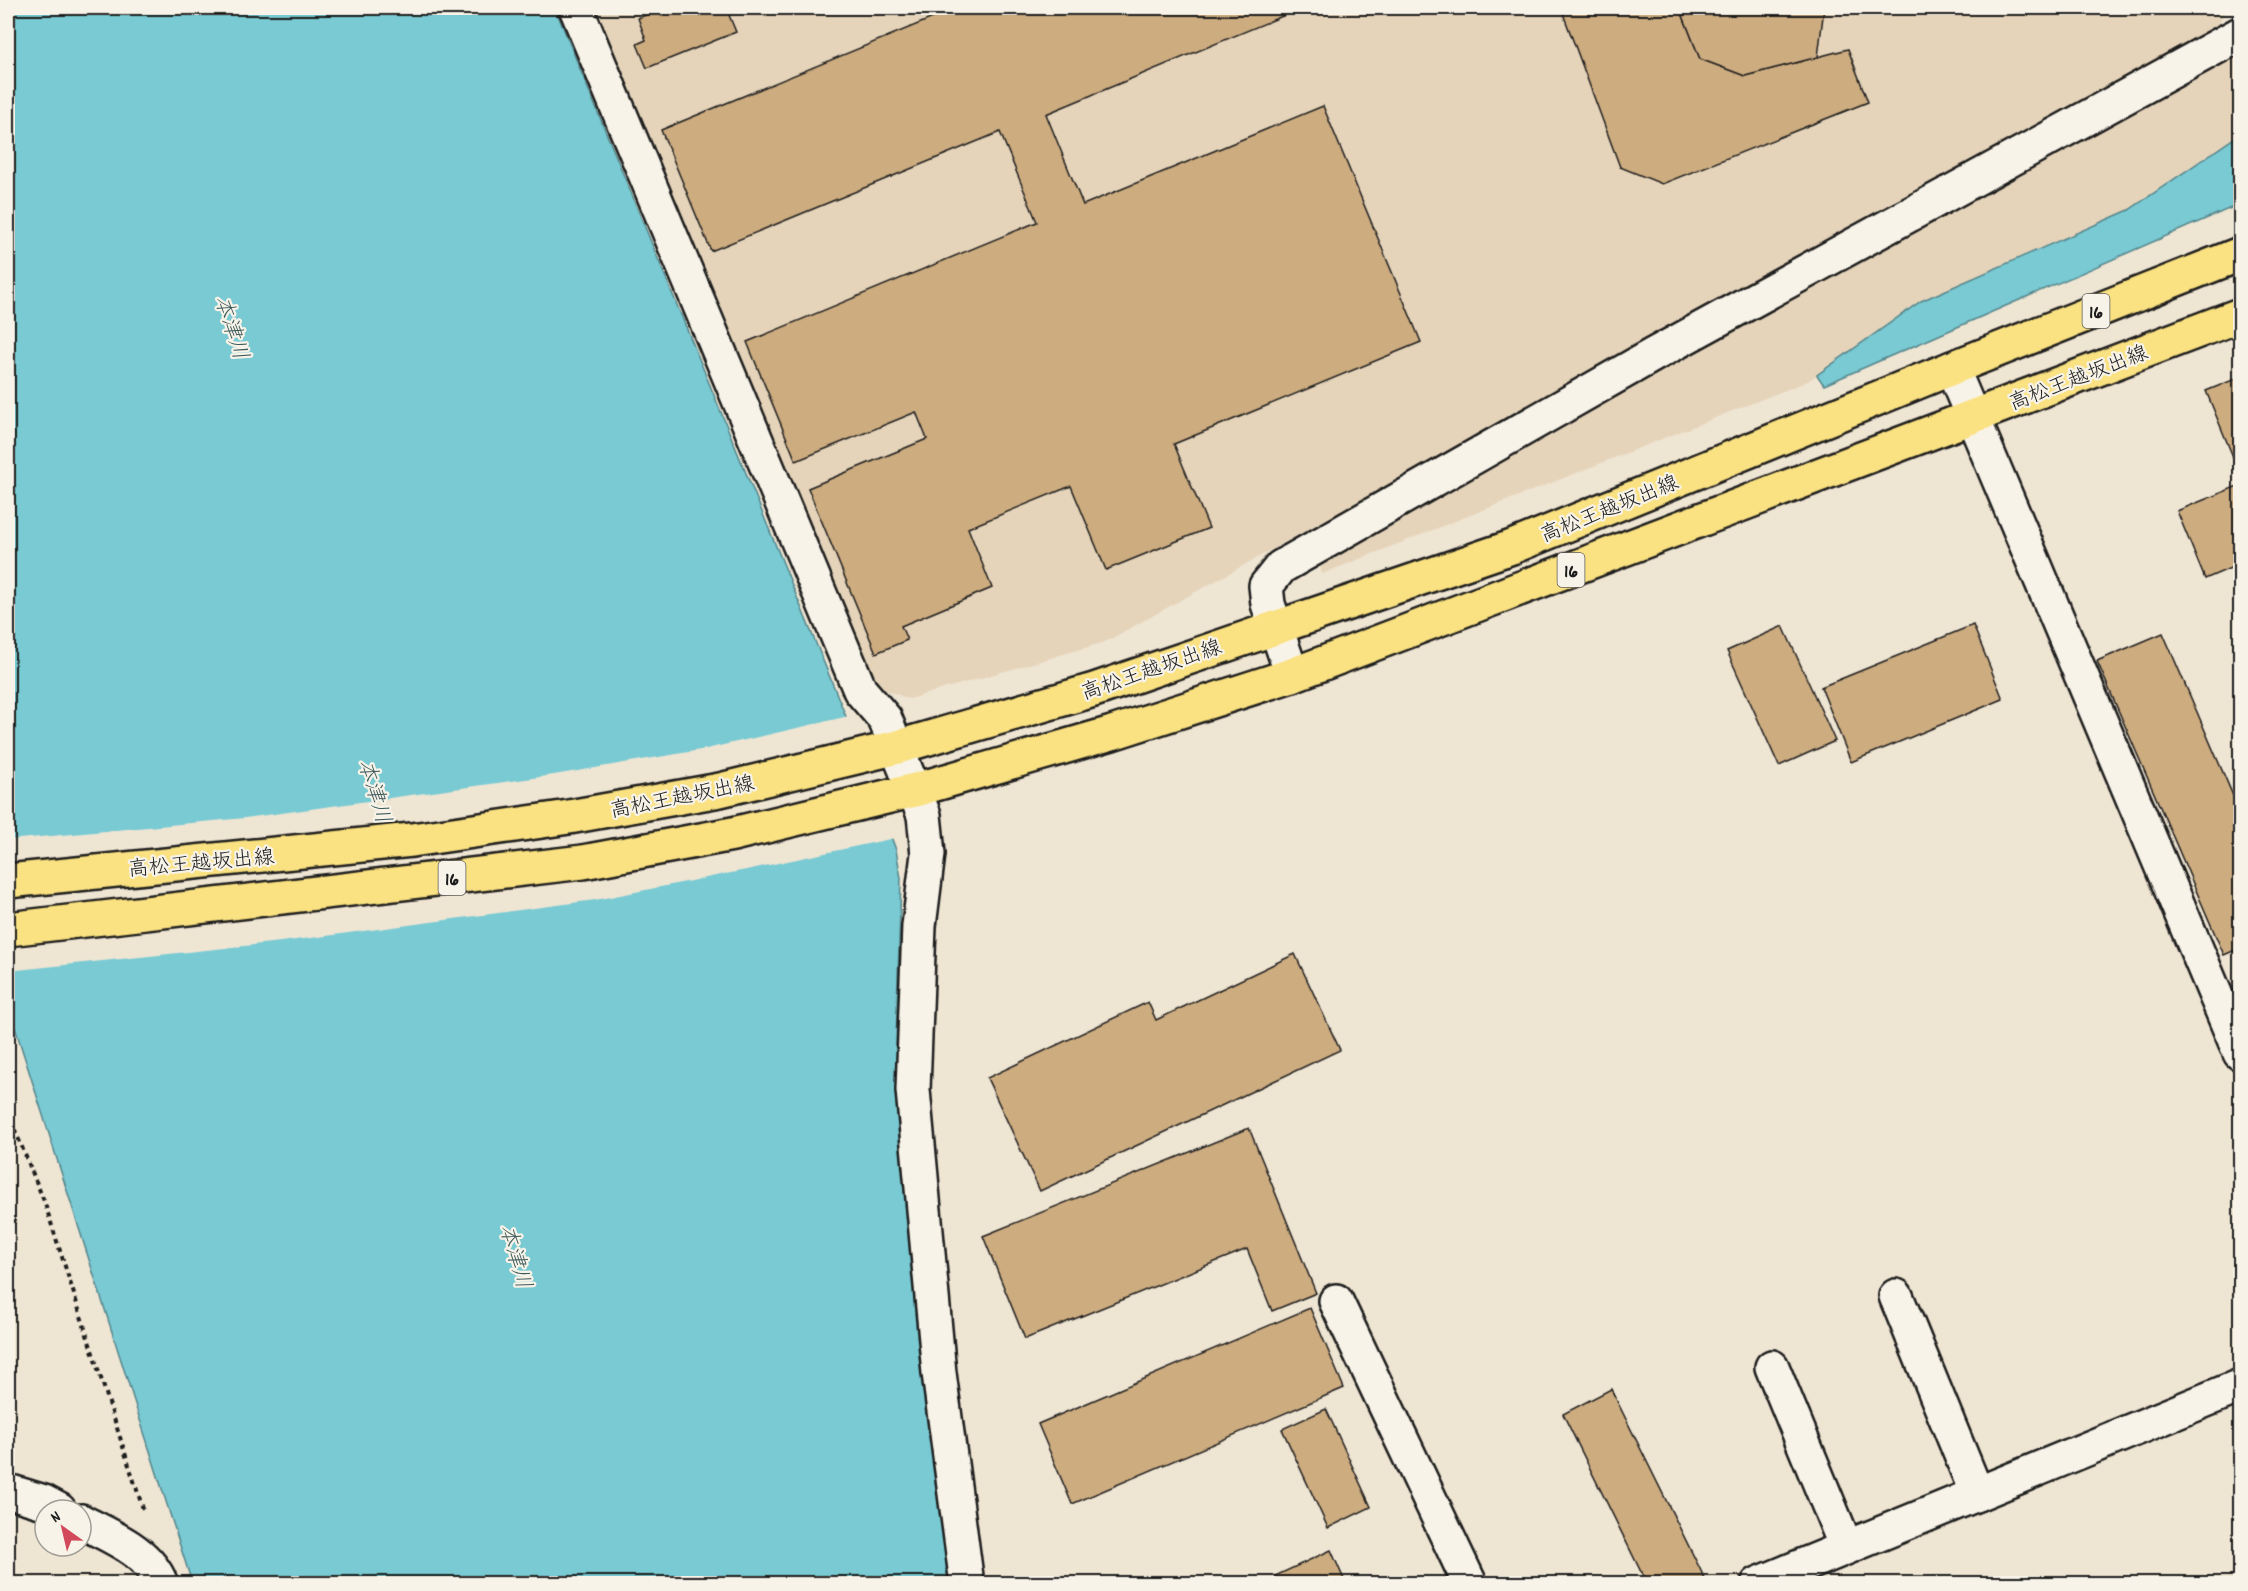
<svg xmlns="http://www.w3.org/2000/svg" width="2248" height="1591" font-family="Dekko,'Klee One',sans-serif">
<rect width="100%" height="100%" fill="#efe5d3"/>
<filter id="ink" filterUnits="userSpaceOnUse"><feTurbulence type="fractalNoise" baseFrequency=".0167" numOctaves="2"/><feDisplacementMap in="SourceGraphic" scale="12" xChannelSelector="R" yChannelSelector="G"/><feConvolveMatrix kernelMatrix="1 2 1 2 8 2 1 2 1" color-interpolation-filters="sRGB"/></filter>
<g filter="url(#ink)">
<g fill="#e5d4ba">
<polygon points="594,8 2227,8 2217,27 1105,642 909,699 870,684"/>
<polygon points="2239,56 2240,134 2129,210 1921,301 1808,381 1322,574 1318,555"/>
</g>
<g fill="#79cad3" stroke="#54848a" stroke-width="1.5">
<polygon points="8,8 555,8 845,714 896,850 901,878 896,1044 919,1331 951,1583 192,1583 13,1021 8,1010"/>
<polygon points="2240,134 2240,204 1824,385 1817,375 1921,301 2129,210"/>
</g>
<polygon fill="#efe5d3" points="849,716 895,838 746,870 595,900 281,942 8,971 8,840 245,818 554,775 706,749"/>
<g fill="#cdac80" stroke="#1c1c1c" stroke-width="1.5">
<polygon points="664,8 726,8 736,32 647,68 637,44 646,40 638,18"/>
<polygon points="957,8 1302,8 1046,114 1083,205 1323,106 1421,342 1174,444 1209,528 1106,570 1071,486 968,528 992,588 901,626 907,640 876,653 808,488 927,439 916,412 796,461 747,342 1037,222 1000,132 711,251 661,130"/>
<polygon points="1561,8 1680,8 1700,59 1745,76 1848,49 1868,102 1662,184 1620,167"/>
<polygon points="1680,8 1824,8 1818,57 1745,76 1700,59"/>
<polygon points="2240,377 2240,474 2206,391"/>
<polygon points="2240,485 2240,564 2205,579 2177,511"/>
<polygon points="1973,625 2003,699 1851,762 1821,687"/>
<polygon points="1783,626 1835,741 1779,766 1727,651"/>
<polygon points="2163,633 2240,812 2240,948 2224,955 2097,661"/>
<polygon points="1295,954 1340,1050 1040,1191 987,1078 1148,1002 1156,1020"/>
<polygon points="1249,1128 1316,1293 1272,1311 1247,1249 1025,1339 983,1236"/>
<polygon points="1310,1308 1344,1388 1072,1504 1038,1424"/>
<polygon points="1611,1389 1707,1583 1706,1584 1647,1584 1563,1414"/>
<polygon points="1326,1409 1371,1507 1328,1528 1282,1429"/>
<polygon points="1331,1550 1346,1584 1279,1584 1275,1576"/>
</g>
<g fill="none" stroke-linecap="round" stroke-linejoin="round">
<g stroke="#1c1c1c" stroke-width="38">
<g id="minor">
<polyline points="576,8 860,690 885,719 924,815 928,854 919,926 913,1090 939,1373 967,1584"/>
<polyline points="1952,368 2240,1053"/>
<polyline points="1292,675 1268,604 1266,586 1281,567 1653,355 2240,34"/>
<polyline points="1896,1296 1977,1494"/>
<polyline points="1336,1301 1470,1584"/>
<polyline points="1772,1367 1846,1547"/>
<polyline points="8,1491 44,1502 59,1510"/>
<path d="M 81,1521 C 111,1537 148,1550 161,1584"/>
<polyline points="1758,1584 2240,1386"/>
</g>
</g>
<g stroke="#1c1c1c" stroke-width="38">
<g id="primary">
<polyline points="8,881 412,840 569,817 720,790 898,747 1094,690 1512,547 1952,368 2240,254"/>
<polyline points="8,929 583,862 733,834 915,790 1112,733 1292,675 2240,315"/>
</g>
</g>
<polyline stroke="#1c1c1c" stroke-width="4" stroke-dasharray="4.5 4.5" stroke-linecap="butt" points="8,1113 44,1201 144,1512"/>
<use href="#minor" stroke="#f7f3e8" stroke-width="33"/>
<use href="#primary" stroke="#fae181" stroke-width="33"/>
</g>
</g>
<g text-anchor="middle" stroke-width="4.5" stroke-linejoin="round" paint-order="stroke">
<g fill="#f7f3e8" stroke="#5e5c59" stroke-width="1.5">
<rect x="2082.5" y="294" width="27" height="34" rx="4.5"/>
<rect x="1557.5" y="553" width="27" height="34" rx="4.5"/>
<rect x="438.5" y="861" width="27" height="34" rx="4.5"/>
</g>
<g font-size="20" font-weight="bold" fill="#1c1c1c">
<text x="2096" y="318">16</text>
<text x="1571" y="577">16</text>
<text x="452" y="885">16</text>
</g>
<g font-size="21" fill="#1c1c1c" stroke="#f7f3e8">
<text transform="translate(2078 377) rotate(-21)" y="7">高松王越坂出線</text>
<text transform="translate(1609 508) rotate(-22)" y="7">高松王越坂出線</text>
<text transform="translate(1151 669) rotate(-19)" y="7">高松王越坂出線</text>
<text transform="translate(682 796) rotate(-11)" y="7">高松王越坂出線</text>
<text transform="translate(201 862) rotate(-5)" y="7">高松王越坂出線</text>
</g>
<g font-size="22" font-style="italic" fill="#3d595c" stroke="#f7f3e8">
<text transform="translate(233 327) rotate(72)" y="8">本津川</text>
<text transform="translate(376 791) rotate(73)" y="8">本津川</text>
<text transform="translate(517 1256) rotate(74)" y="8">本津川</text>
</g>
</g>
<rect width="2248" height="1591" fill="none" stroke="#f7f3e8" stroke-width="30"/>
<rect x="15" y="15" width="2218" height="1561" fill="none" stroke="#1c1c1c" stroke-width="2" filter="url(#ink)"/>
<g transform="translate(63 1528) rotate(326)"><circle r="28" fill="#f7f3e8" stroke="#9f9d96" stroke-width="1.5"/>
<path d="M0-4.5L10 22L0 15L-10 22Z" fill="#d1495b"/>
<text y="-9" font-size="16" font-weight="bold" text-anchor="middle" fill="#1c1c1c">N</text>
</g>
</svg>
